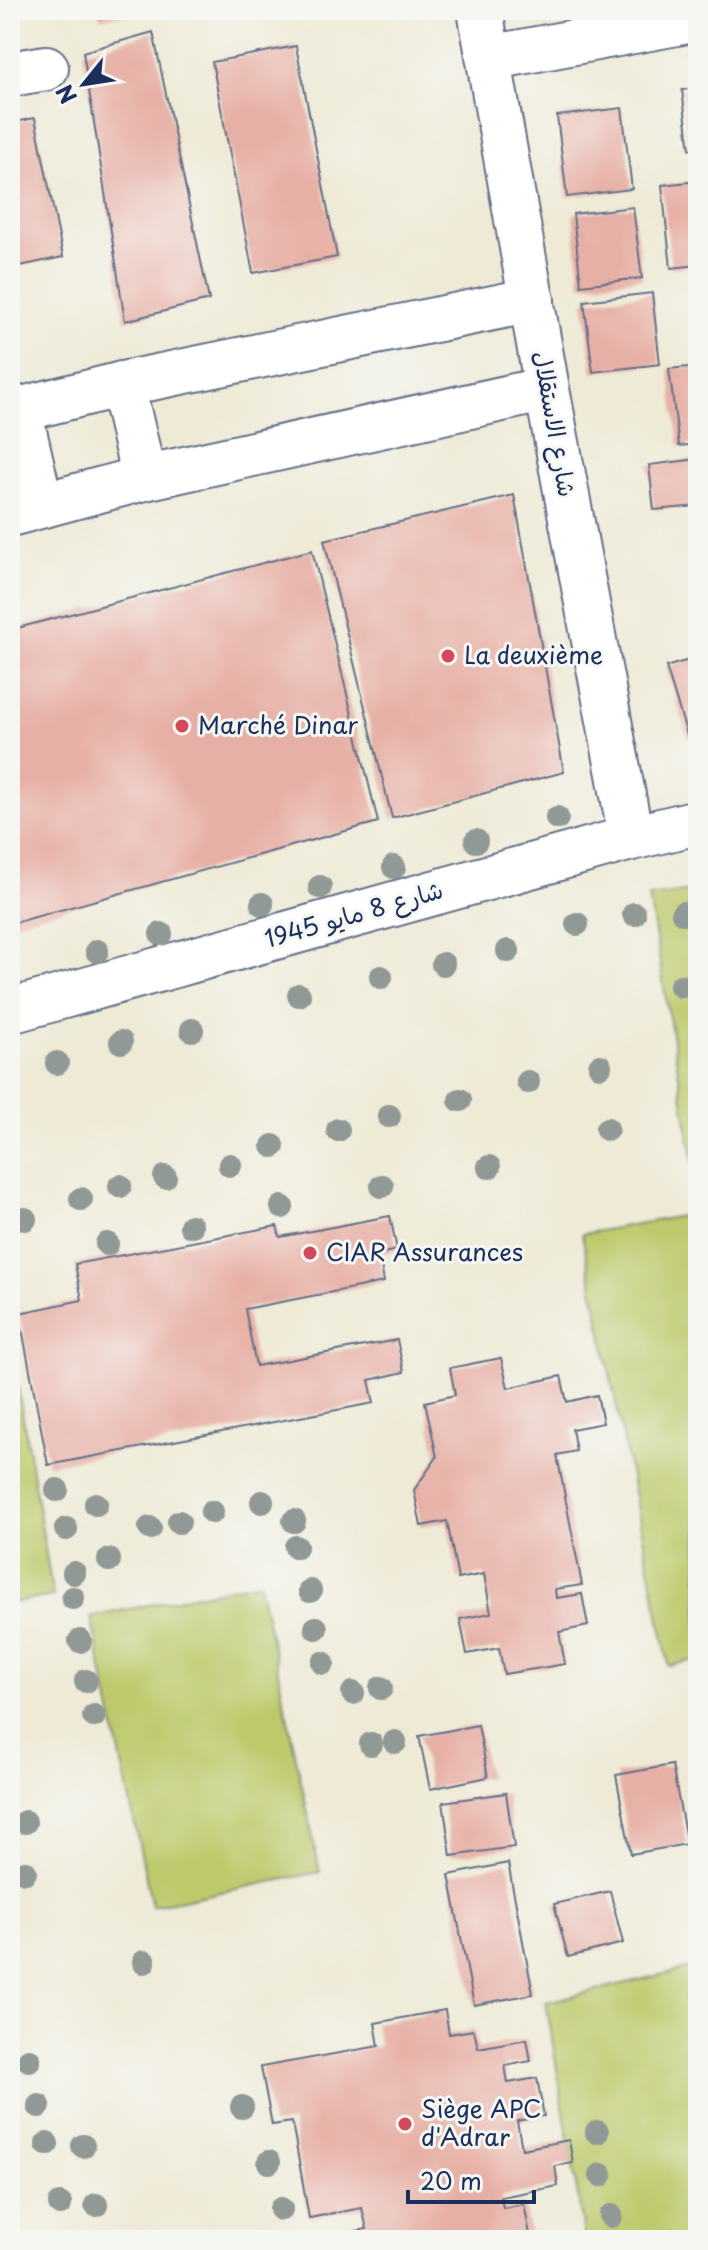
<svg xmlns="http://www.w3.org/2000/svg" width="708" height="2250" font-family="'Playpen Sans','Playpen Sans Arabic',sans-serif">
<rect width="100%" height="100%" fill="#f6f6f2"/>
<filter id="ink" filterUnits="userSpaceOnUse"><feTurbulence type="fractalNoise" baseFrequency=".0125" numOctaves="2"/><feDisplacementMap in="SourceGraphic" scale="16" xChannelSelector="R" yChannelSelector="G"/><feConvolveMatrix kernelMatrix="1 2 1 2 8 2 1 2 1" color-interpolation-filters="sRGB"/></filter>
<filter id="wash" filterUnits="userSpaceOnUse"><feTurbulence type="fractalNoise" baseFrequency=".006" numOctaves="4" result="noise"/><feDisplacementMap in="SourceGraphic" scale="32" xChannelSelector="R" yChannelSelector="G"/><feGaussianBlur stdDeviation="1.8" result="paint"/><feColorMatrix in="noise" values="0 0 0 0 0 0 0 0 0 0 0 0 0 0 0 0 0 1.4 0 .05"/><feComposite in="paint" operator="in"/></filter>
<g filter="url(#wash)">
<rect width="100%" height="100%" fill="#eeead6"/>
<g fill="#bdc96a" stroke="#6c7c64" stroke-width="2">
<polygon points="698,890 698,1190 649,897"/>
<polygon points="698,1213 698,1659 669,1666 582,1234"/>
<polygon points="10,1340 53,1596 10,1603"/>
<polygon points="259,1582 320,1872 152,1906 91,1617"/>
<polygon points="698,1966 698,2240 585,2240 546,2002"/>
</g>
<g id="blocks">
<g fill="#e7b0a6">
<polygon points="99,10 141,10 141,12 100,19"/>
<polygon points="153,32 209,300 125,321 83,52"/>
<polygon points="296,46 337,257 253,273 212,62"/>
<polygon points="698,88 698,148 690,149 682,90"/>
<polygon points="622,108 632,189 567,197 557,116"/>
<polygon points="35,118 63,257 10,268 10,123"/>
<polygon points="698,181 698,265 671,268 662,185"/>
<polygon points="633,207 642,278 581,285 573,214"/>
<polygon points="652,293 660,364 593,372 584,301"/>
<polygon points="698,366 698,444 679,446 669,369"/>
<polygon points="698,459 698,506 654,510 649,465"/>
<polygon points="514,495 564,772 392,818 324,540"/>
<polygon points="312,550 378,822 10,924 10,630"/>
<polygon points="698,657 698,735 688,738 666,667"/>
<polygon points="390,1216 397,1250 379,1254 384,1282 245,1309 256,1366 397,1340 404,1372 369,1380 374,1403 48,1465 19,1313 82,1300 75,1264 277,1226 280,1237"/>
<polygon points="501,1358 508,1388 561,1376 567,1402 597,1395 603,1423 572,1429 576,1451 557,1455 582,1585 555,1589 556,1598 582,1594 588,1626 559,1632 565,1664 504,1674 499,1648 467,1654 460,1619 491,1613 484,1574 458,1579 447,1521 421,1526 414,1490 437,1457 425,1402 455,1395 450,1368"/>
<polygon points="478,1725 488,1777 430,1789 419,1736"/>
<polygon points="672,1765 687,1844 631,1854 616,1775"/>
<polygon points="506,1793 514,1847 451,1856 443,1802"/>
<polygon points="508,1863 533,1994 474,2005 449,1875"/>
<polygon points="610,1891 623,1943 568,1957 554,1904"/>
<polygon points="445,2010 449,2034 474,2030 478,2048 527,2039 531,2061 505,2066 508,2083 537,2078 544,2116 517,2121 522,2149 569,2140 573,2163 555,2166 558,2186 501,2197 503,2208 524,2204 531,2240 348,2240 347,2233 367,2229 362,2208 309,2218 292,2122 272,2125 261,2067 379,2046 375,2023"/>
</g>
</g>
</g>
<g filter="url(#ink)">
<use href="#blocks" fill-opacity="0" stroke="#657088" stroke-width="2"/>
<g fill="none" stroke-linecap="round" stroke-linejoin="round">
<g stroke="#657088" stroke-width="48">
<g id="minor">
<polyline points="480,10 547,389 631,838"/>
<polyline points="489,58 698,19"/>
<polyline points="10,74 46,68"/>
<polyline points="122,384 144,478"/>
<polyline points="19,410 41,505"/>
<polyline points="10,412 122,384 532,300"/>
<polyline points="10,514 144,478 547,389"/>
<polyline points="10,1011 631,838 698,822"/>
</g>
</g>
<use href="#minor" stroke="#fff" stroke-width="44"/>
</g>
<g fill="#909996">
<circle cx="557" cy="818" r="12"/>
<circle cx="476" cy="841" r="12"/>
<circle cx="394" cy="867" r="12"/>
<circle cx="320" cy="887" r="12"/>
<circle cx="262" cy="904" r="12"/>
<circle cx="683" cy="913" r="12"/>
<circle cx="634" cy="914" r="12"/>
<circle cx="577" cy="924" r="12"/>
<circle cx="161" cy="934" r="12"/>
<circle cx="97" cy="951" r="12"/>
<circle cx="508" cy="951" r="12"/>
<circle cx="443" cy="964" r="12"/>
<circle cx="381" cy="977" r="12"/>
<circle cx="681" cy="986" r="12"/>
<circle cx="299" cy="995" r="12"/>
<circle cx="192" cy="1030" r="12"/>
<circle cx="121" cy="1042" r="12"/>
<circle cx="57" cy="1063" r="12"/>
<circle cx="600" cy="1066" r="12"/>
<circle cx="528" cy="1082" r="12"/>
<circle cx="460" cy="1100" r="12"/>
<circle cx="389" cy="1116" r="12"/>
<circle cx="607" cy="1129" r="12"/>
<circle cx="338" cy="1130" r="12"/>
<circle cx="273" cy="1146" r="12"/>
<circle cx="230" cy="1165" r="12"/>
<circle cx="489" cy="1167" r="12"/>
<circle cx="165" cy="1177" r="12"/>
<circle cx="120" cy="1186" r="12"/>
<circle cx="382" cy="1186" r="12"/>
<circle cx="81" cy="1199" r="12"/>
<circle cx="282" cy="1207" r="12"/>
<circle cx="25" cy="1219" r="12"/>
<circle cx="191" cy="1226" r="12"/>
<circle cx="107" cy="1244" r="12"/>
<circle cx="57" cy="1490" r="12"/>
<circle cx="262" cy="1502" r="12"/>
<circle cx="96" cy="1504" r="12"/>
<circle cx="212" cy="1512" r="12"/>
<circle cx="294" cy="1521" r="12"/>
<circle cx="179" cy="1522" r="12"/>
<circle cx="150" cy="1528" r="12"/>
<circle cx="66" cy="1529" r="12"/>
<circle cx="296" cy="1547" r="12"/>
<circle cx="109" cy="1560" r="12"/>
<circle cx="74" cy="1573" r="12"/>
<circle cx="310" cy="1591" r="12"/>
<circle cx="73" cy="1598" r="12"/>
<circle cx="316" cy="1628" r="12"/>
<circle cx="80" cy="1641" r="12"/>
<circle cx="323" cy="1663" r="12"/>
<circle cx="86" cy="1681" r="12"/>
<circle cx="381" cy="1688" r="12"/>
<circle cx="353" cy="1693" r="12"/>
<circle cx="94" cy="1716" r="12"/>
<circle cx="395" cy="1742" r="12"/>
<circle cx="371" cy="1744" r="12"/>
<circle cx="25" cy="1822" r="12"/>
<circle cx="25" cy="1872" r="12"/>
<circle cx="144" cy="1962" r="12"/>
<circle cx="29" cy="2060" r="12"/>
<circle cx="39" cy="2106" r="12"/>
<circle cx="242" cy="2107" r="12"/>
<circle cx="597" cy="2132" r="12"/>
<circle cx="47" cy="2144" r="12"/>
<circle cx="83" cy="2146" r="12"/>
<circle cx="269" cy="2162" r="12"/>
<circle cx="601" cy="2175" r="12"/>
<circle cx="60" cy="2204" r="12"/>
<circle cx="96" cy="2205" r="12"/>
<circle cx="281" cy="2209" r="12"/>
<circle cx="611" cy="2216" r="12"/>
</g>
</g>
<g fill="#d1495b" stroke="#f6f6f2" stroke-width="3">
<circle cx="448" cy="656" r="8"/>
<circle cx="182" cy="726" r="8"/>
<circle cx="310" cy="1253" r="8"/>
<circle cx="405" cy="2124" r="8"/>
</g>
<g text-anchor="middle" stroke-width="6" stroke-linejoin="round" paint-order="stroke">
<g font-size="24" fill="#1b2f5e" stroke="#f6f6f2">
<text transform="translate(554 424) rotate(80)" y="8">شارع الاستقلال</text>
<text transform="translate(354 915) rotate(-16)" y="8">شارع 8 مايو 1945</text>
</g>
<g font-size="24" fill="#1b2f5e" stroke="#f6f6f2" text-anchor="start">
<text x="464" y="664">La deuxième</text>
<text x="198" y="734">Marché Dinar</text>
<text x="326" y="1261">CIAR Assurances</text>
<text x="421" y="2118">Siège APC<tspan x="421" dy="28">d'Adrar</tspan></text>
</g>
</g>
<rect width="708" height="2250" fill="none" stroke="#f6f6f2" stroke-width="40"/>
<g transform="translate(84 84) rotate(240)" stroke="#f6f6f2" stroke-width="6" paint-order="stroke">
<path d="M0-6L14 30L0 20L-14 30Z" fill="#1b2f5e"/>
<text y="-12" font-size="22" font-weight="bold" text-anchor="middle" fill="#1b2f5e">N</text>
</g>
<path d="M408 2190v12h126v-12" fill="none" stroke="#1b2f5e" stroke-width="4"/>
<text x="420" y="2190" font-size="24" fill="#1b2f5e" stroke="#f6f6f2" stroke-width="6" paint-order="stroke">20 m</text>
</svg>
